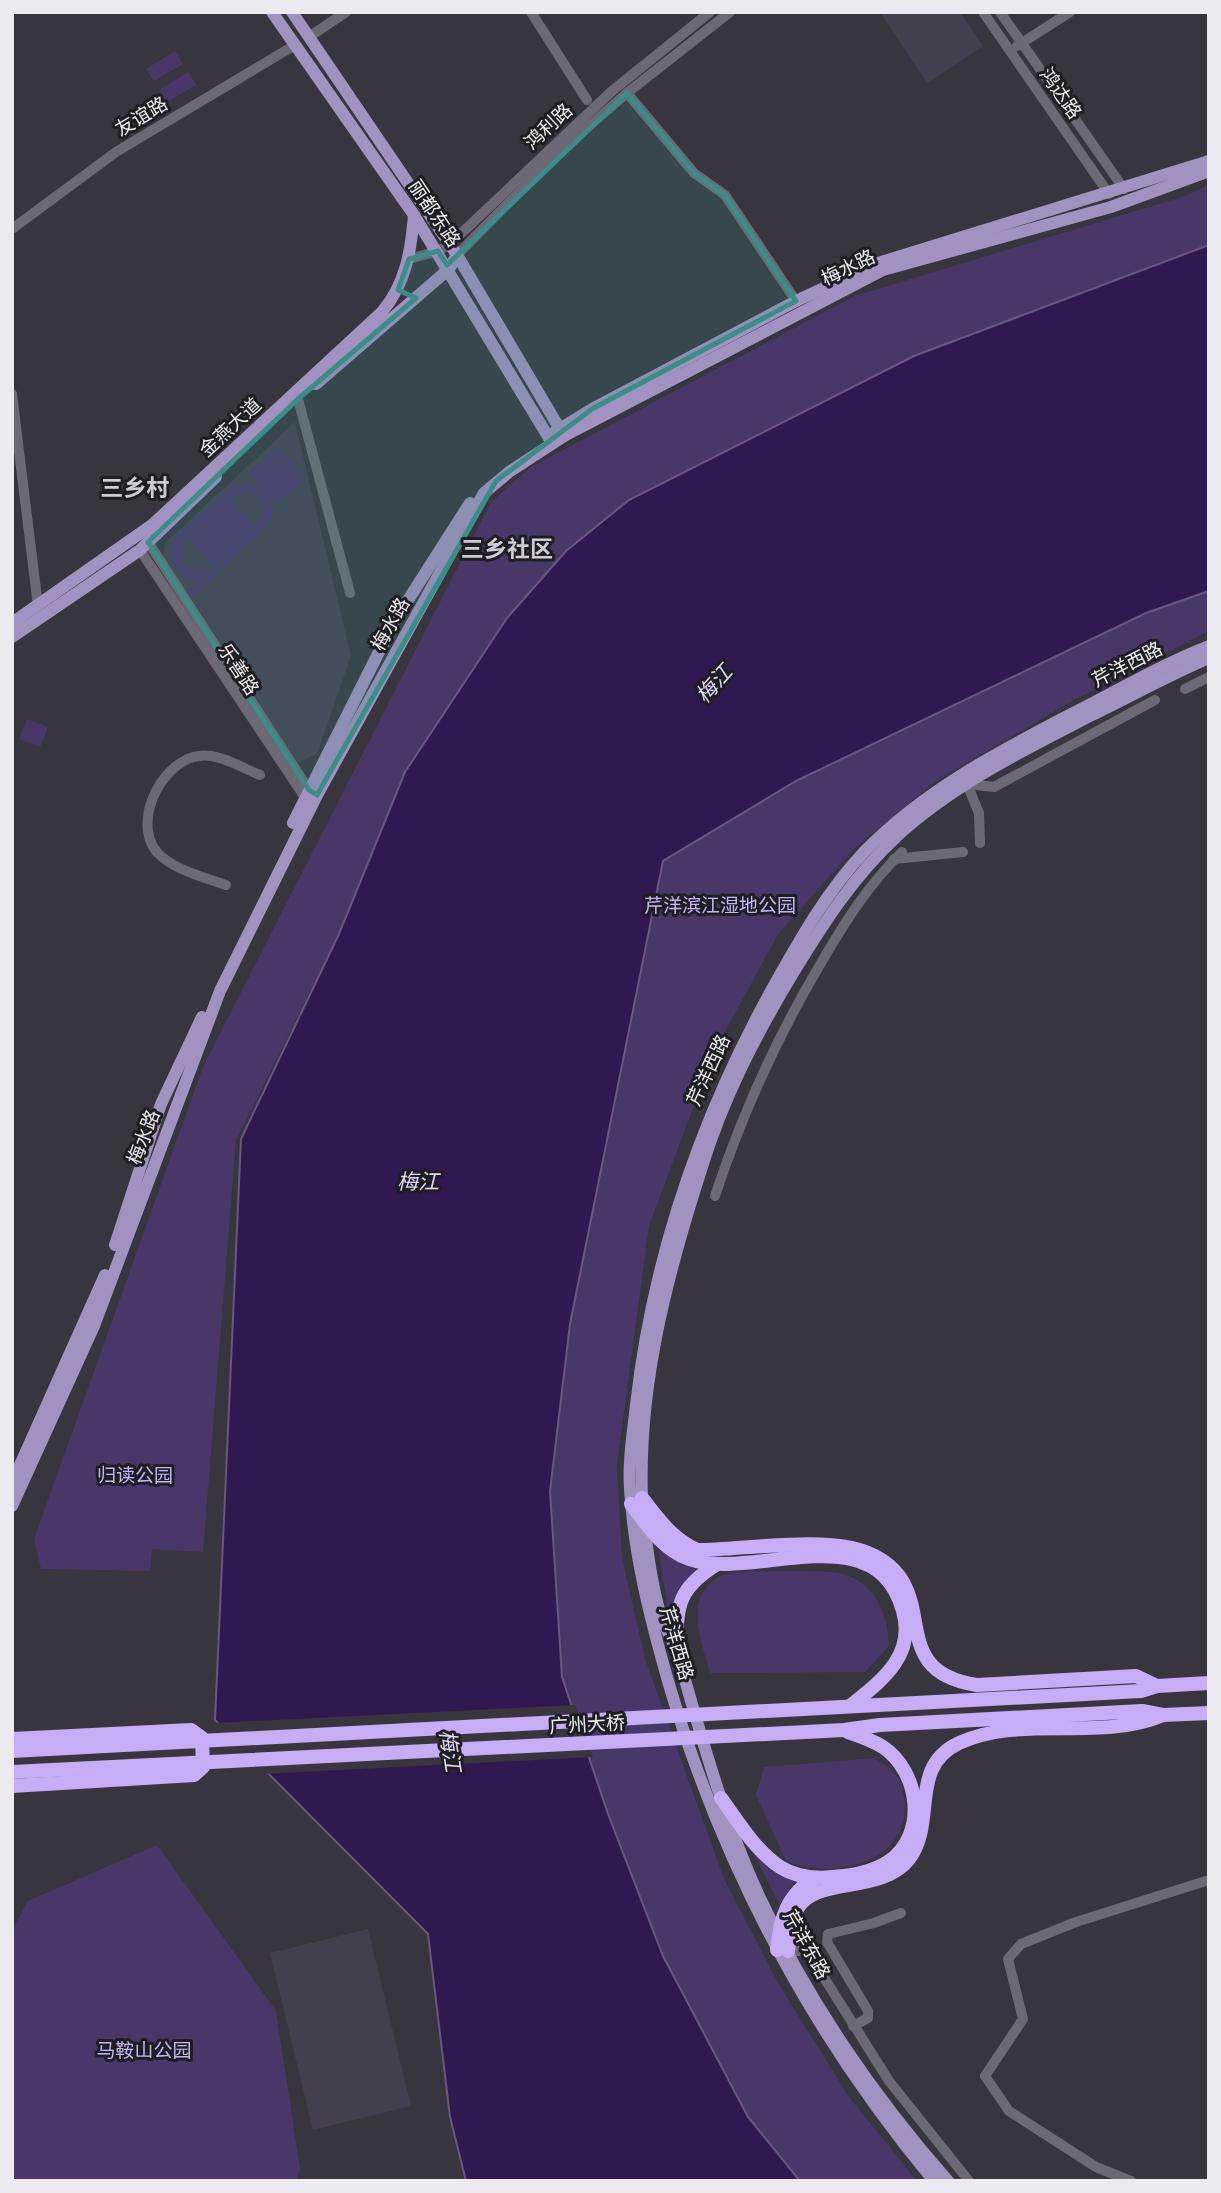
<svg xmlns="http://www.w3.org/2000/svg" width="1221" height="2193" font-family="'Titillium Web','Noto Sans SC',sans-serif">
<rect width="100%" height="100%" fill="#38353f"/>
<g fill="#443f4e">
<polygon points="880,12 960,12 983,46 927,83"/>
<polygon points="295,422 351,656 317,754 297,763 163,557 165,543"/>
<polygon points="368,1929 411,2106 313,2130 270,1953"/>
</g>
<g fill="#4a3769" fill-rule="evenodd">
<polygon points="175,51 183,64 154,81 146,69"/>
<polygon points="188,72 196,85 167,102 159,90"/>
<polygon points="1209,185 1209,245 914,356 629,500 566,551 507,618 405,772 339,934 236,1140 203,1552 152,1549 150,1571 41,1569 34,1539 203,1067 491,502 531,467 855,296 1185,196"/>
<path d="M 278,447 L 306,478 L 276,504 L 270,498 L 274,511 L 267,526 L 193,597 L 188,589 L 196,581 L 182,576 L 171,558 L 171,548 L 177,534 L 230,488 L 246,483 L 261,488 L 248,473 ZM 247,491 L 259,497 C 265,508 264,517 255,526 L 230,498 ZM 187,537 L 212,565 L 203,572 L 189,569 L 182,561 L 181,546 Z"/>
<polygon points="1209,591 1209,631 1074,700 936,781 855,848 778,934 713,1054 649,1226 617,1464 622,1558 645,1659 724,1879 779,1985 849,2097 917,2181 800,2181 748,2117 663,1956 608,1814 562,1677 550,1491 570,1324 663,861 796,781 1146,613"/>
<polygon points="27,719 48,727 40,747 19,739"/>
<polygon points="658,1546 673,1559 696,1569 680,1588 668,1610"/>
<path d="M 751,1571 C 772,1572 830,1569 846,1575 C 877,1585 888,1617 889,1646 L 865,1672 L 710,1673 C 702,1642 682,1598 719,1577 C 727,1573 742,1573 751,1571 Z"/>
<path d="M 875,1758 C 881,1763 891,1768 896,1775 C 903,1783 905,1800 905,1811 C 902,1865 829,1879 786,1861 L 756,1795 L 764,1767 Z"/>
<polygon points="157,1845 276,2011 300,2169 296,2181 12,2181 12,1930 28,1901"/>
<polygon points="753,1851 798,1877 779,1904"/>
</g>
<polygon fill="#301850" stroke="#685780" stroke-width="2" points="1209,245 1209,591 1146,613 796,781 663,861 570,1324 550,1491 562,1677 608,1814 663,1956 748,2117 800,2181 466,2181 450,2117 428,1934 215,1720 241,1139 339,934 405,772 507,618 566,551 629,500 914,356"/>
<polygon fill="#38353f" points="575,1705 593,1757 263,1774 213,1723"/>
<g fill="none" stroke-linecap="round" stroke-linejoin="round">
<g stroke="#6c6974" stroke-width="10">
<polyline points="531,12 587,100"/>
<polyline points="983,12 1109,194"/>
<polyline points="1000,12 1124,189"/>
<polyline points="309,37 346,12"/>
<polyline points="1017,46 1070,12"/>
<polyline points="627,93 694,173 725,195 796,301"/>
<polyline points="12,229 116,152 295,45"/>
<polyline points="457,255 559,152 627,93 730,12"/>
<polyline points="409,259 438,251 450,244 612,91 710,12"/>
<polyline points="12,394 38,606"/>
<polyline points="298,399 350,593"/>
<polyline points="148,542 309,790 313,793"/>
<polyline points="140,550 308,802"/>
<polyline points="1185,689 1209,677"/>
<polyline points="980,843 979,813 967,784 994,787 1155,700"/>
<polyline points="894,859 963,852"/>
<path d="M 226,885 C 205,878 179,871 162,857 C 128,830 159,761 199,756 C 219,753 242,768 260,775"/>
<path d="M 715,1196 C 742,1114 777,1037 821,963 C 845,922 868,885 902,852"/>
<polyline points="788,1951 802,1951 811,1957 889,2081 969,2181"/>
<polyline points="853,2026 868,2018 868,2011 827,1942 828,1934 874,1923 901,1913"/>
<polyline points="1131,2181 1096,2167 1009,2111 985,2076 1023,2019 1008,1959 1021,1944 1076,1922 1209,1880"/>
</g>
<g stroke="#a292c1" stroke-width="12">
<polyline points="272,12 414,215 552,443"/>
<polyline points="292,12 457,255 564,436"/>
<polyline points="316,384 449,269 457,255"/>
<polyline points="553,433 592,409 796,301 878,263 1209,161"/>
<path d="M 12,623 L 152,525 L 382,312 C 406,283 411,251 414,215"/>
<polyline points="12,637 140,550 216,477"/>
<polyline points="293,823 394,622 470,503"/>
<polyline points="115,1245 161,1104 202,1017"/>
<polyline points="12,1483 105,1275"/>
<polyline points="12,1506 94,1326 220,991 317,795 484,493 509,472 564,436 883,270 1111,207 1209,171"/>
<path d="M 934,2181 C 811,2033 722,1865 668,1681 C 650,1618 634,1555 630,1489 C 628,1462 633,1432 636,1405 C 653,1255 702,1114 776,982 C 802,936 828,890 865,851 C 926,788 1006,748 1083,708 C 1124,687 1165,663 1209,646"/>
<path d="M 948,2181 C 874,2097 806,1998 759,1896 C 724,1820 702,1739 679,1659 C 675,1643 666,1631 661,1616 C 651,1585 644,1530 642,1497 C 638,1385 667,1276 701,1170 C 723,1098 756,1034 795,970 C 825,921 854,876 896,837 C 952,785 1024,750 1092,715 C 1131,696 1169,675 1209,658"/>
</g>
<g stroke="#c6adf5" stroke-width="14">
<path d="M 642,1498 C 659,1519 672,1539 697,1550 C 743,1550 827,1535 868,1553 C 948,1587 879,1670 977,1685 L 1136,1676 L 1157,1686"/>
<path d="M 631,1504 C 647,1525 663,1550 689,1559 C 753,1582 876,1512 903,1611 C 916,1656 881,1681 850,1706"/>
<path d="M 676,1646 C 677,1603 679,1588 717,1564"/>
<polyline points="12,1739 191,1730 202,1738 203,1767 194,1775 12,1786"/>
<polyline points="12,1751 1141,1691 1157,1686 1209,1683"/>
<polyline points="12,1772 844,1730 880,1725 1142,1711 1163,1715 1209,1713"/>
<path d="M 721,1798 C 739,1823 755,1850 780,1867 C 796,1877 813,1879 832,1877 C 852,1876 871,1873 888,1862 C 928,1835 920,1772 883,1747 C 872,1740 860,1736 848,1732"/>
<path d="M 777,1950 C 780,1919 787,1893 816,1878"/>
<path d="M 788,1951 C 790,1937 791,1921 797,1909 C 816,1875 881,1895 909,1859 C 937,1821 908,1767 959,1743 C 1022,1714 1099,1742 1163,1715"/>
</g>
</g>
<path fill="#3b8d88" fill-opacity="0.2" stroke="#3b8d88" stroke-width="5" stroke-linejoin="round" d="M 627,93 L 694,173 L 725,195 L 796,301 L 592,409 L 496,481 L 317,795 L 309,790 L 148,542 L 298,399 L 416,298 L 398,290 L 409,259 L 438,251 L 447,265 Z"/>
<g text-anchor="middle" stroke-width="6" stroke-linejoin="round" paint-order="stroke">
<g font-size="19" fill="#eceaf0" stroke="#1f1e22">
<text transform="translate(1061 93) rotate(55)" y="7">鸿达路</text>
<text transform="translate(141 116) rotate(-31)" y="7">友谊路</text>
<text transform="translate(548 126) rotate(-43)" y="7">鸿利路</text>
<text transform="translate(435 213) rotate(56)" y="7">丽都东路</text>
<text transform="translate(848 267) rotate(-26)" y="7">梅水路</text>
<text transform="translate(230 427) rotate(-43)" y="7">金燕大道</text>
<text transform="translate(390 624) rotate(-61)" y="7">梅水路</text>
<text transform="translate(1127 664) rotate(-27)" y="7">芹洋西路</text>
<text transform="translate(239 669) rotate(57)" y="7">乐善路</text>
<text transform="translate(708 1070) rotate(-65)" y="7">芹洋西路</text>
<text transform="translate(143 1137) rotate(-69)" y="7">梅水路</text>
<text transform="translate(677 1643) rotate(74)" y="7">芹洋西路</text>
<text transform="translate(587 1724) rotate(-3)" y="7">广州大桥</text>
<text transform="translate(807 1944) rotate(61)" y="7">芹洋东路</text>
</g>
<g font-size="19" fill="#cab2f9" stroke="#1f1e22">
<text x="720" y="912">芹洋滨江湿地公园</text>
<text x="135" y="1482">归读公园</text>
<text x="144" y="2057">马鞍山公园</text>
</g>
<g font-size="21" font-style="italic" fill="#e3d7fb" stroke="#1f1e22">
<text transform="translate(714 684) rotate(-48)" y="7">梅江</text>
<text x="418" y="1189">梅江</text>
<text transform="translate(450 1751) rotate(81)" y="7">梅江</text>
</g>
<g font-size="23" font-weight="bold" fill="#cecad6" stroke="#1f1e22">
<text x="135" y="496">三乡村</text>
<text x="507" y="557">三乡社区</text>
</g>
</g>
<rect width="1221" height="2193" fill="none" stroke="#eceaf0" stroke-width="28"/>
</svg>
